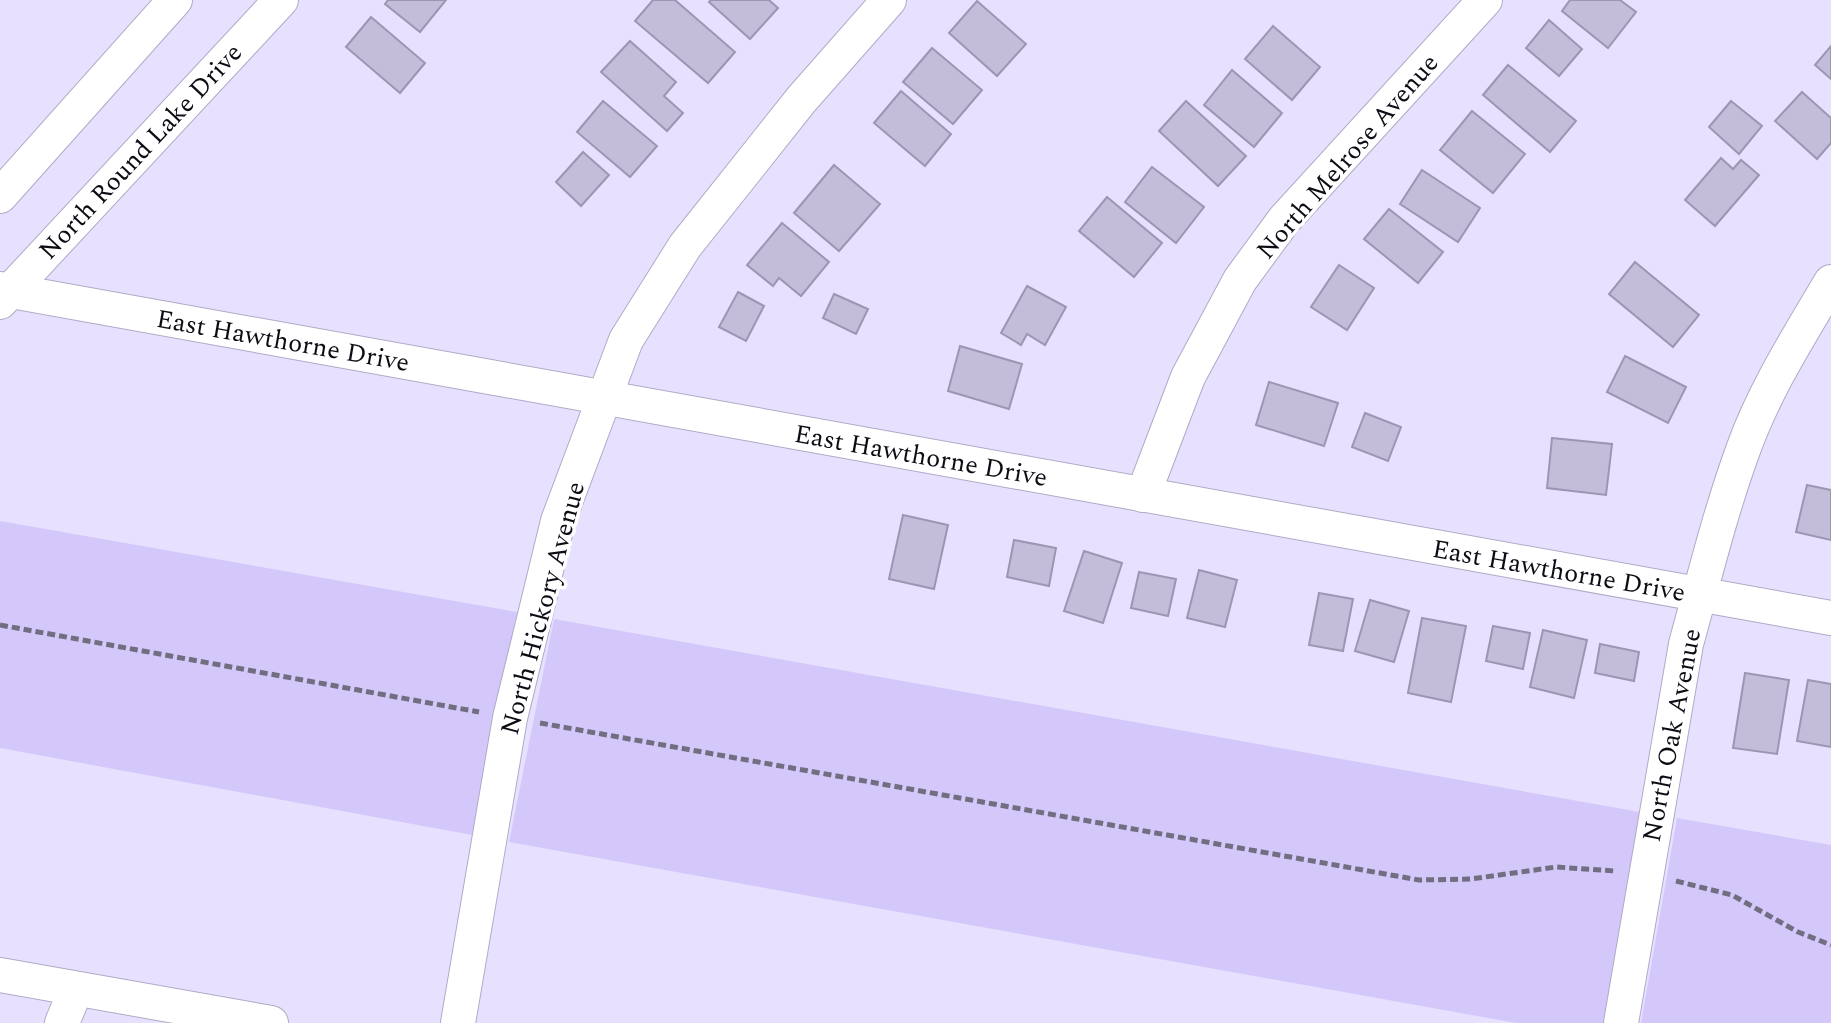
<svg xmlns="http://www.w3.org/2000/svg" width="1831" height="1023" font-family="Spectral,serif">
<rect width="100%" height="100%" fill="#e7e1ff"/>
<g fill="#d4c8fa">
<polygon points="0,521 517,612 472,835 0,748"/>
<polygon points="554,619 1640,812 1606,1023 1516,1023 509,842"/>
<polygon points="1677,818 1831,845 1831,1023 1641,1023"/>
</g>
<g fill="#c3bdda" stroke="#9c96b1" stroke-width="2">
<polygon points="388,0 446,0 420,32 385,4"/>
<polygon points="653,0 675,0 735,52 708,83 635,21"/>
<polygon points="711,0 769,0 778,8 750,39 709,2"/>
<polygon points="1570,0 1620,0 1636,12 1608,48 1562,11"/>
<polygon points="977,1 1026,44 997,76 949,33"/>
<polygon points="371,17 425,63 400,93 346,47"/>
<polygon points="1549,20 1582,49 1559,76 1526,48"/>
<polygon points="1273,26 1320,67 1292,100 1245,59"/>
<polygon points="630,41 676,82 664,96 683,113 667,131 601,72"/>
<polygon points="1831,46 1831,79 1815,65"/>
<polygon points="932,48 982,90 953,124 903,82"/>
<polygon points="1508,65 1576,121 1550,152 1483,95"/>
<polygon points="1232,70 1282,113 1254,147 1204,105"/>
<polygon points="901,91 951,134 925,166 874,123"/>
<polygon points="1802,92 1831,118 1831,143 1817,159 1775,121"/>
<polygon points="603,101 657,146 630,177 577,132"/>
<polygon points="1186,101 1246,156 1218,186 1159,131"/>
<polygon points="1731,101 1762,126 1739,154 1709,127"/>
<polygon points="1472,111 1525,154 1493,193 1440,150"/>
<polygon points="583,152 609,175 581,206 556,182"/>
<polygon points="1721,158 1733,169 1741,160 1759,175 1715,226 1685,200"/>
<polygon points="834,165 880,204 839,251 794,213"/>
<polygon points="1152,167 1204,207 1176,243 1125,202"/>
<polygon points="1422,170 1480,208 1458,242 1400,204"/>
<polygon points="1107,197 1162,243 1134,277 1079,231"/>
<polygon points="1389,209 1443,252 1418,283 1364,239"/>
<polygon points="782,223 829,262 801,296 779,278 773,286 747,265"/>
<polygon points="1635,262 1699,315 1673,347 1609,294"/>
<polygon points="1339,265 1374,288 1347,330 1311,307"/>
<polygon points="1027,286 1066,307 1045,345 1027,334 1021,345 1001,333"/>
<polygon points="738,292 764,306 746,341 719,327"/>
<polygon points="834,294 868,309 856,334 823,318"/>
<polygon points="960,346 1022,364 1009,409 948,391"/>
<polygon points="1625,356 1686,387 1668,423 1607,392"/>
<polygon points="1269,382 1338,403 1324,446 1256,425"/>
<polygon points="1365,413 1401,427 1388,461 1352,447"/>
<polygon points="1552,438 1612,444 1606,495 1547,488"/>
<polygon points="1807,485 1831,490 1831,540 1796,532"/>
<polygon points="903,515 948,525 934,589 889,579"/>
<polygon points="1014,540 1056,548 1049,586 1007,577"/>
<polygon points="1084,551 1122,563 1103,623 1064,611"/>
<polygon points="1199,570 1237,580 1225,627 1187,618"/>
<polygon points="1139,572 1176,579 1168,616 1131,608"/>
<polygon points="1319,593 1353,599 1343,651 1309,645"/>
<polygon points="1370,600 1409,611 1394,662 1355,651"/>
<polygon points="1422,618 1466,626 1451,702 1408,693"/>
<polygon points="1493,626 1530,633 1523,669 1486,661"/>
<polygon points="1543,630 1587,640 1574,698 1530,687"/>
<polygon points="1600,644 1639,652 1634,681 1595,673"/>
<polygon points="1745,673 1789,680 1777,754 1733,748"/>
<polygon points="1808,680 1831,684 1831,747 1797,741"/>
</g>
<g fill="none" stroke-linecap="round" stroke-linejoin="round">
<g stroke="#b0aac6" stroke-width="36">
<g id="street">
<polyline points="0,196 175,0"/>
<polyline points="0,289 1831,618"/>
<polyline points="0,302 281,0"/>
<polyline points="1143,495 1188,377 1240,280 1284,220 1485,0"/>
<polyline points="0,975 271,1023"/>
<polyline points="62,1023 76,989"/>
<polyline points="458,1023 510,718 558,521 626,340 685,246 801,100 889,0"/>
<path d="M 1621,1023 L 1686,644 C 1704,579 1720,513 1743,450 C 1764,391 1799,336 1831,282"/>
</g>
</g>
<g stroke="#726e81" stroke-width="5" stroke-dasharray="8 4" stroke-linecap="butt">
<polyline points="0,625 479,712"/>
<polyline points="540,723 1419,880 1471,879 1556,867 1615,871"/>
<polyline points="1676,881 1732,895 1798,932 1831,945"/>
</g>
<use href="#street" stroke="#fff" stroke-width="34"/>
</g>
<g text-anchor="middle" stroke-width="7" stroke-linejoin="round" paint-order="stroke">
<g font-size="26" fill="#0e0b15" stroke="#fff">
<text transform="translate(140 151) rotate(-47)" y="9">North Round Lake Drive</text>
<text transform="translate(1347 156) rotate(-49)" y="9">North Melrose Avenue</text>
<text transform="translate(283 340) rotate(10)" y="9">East Hawthorne Drive</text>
<text transform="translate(921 455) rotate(10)" y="9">East Hawthorne Drive</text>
<text transform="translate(1559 570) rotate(10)" y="9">East Hawthorne Drive</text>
<text transform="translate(542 608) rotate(-75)" y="9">North Hickory Avenue</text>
<text transform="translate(1671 735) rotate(-79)" y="9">North Oak Avenue</text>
</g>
</g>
</svg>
